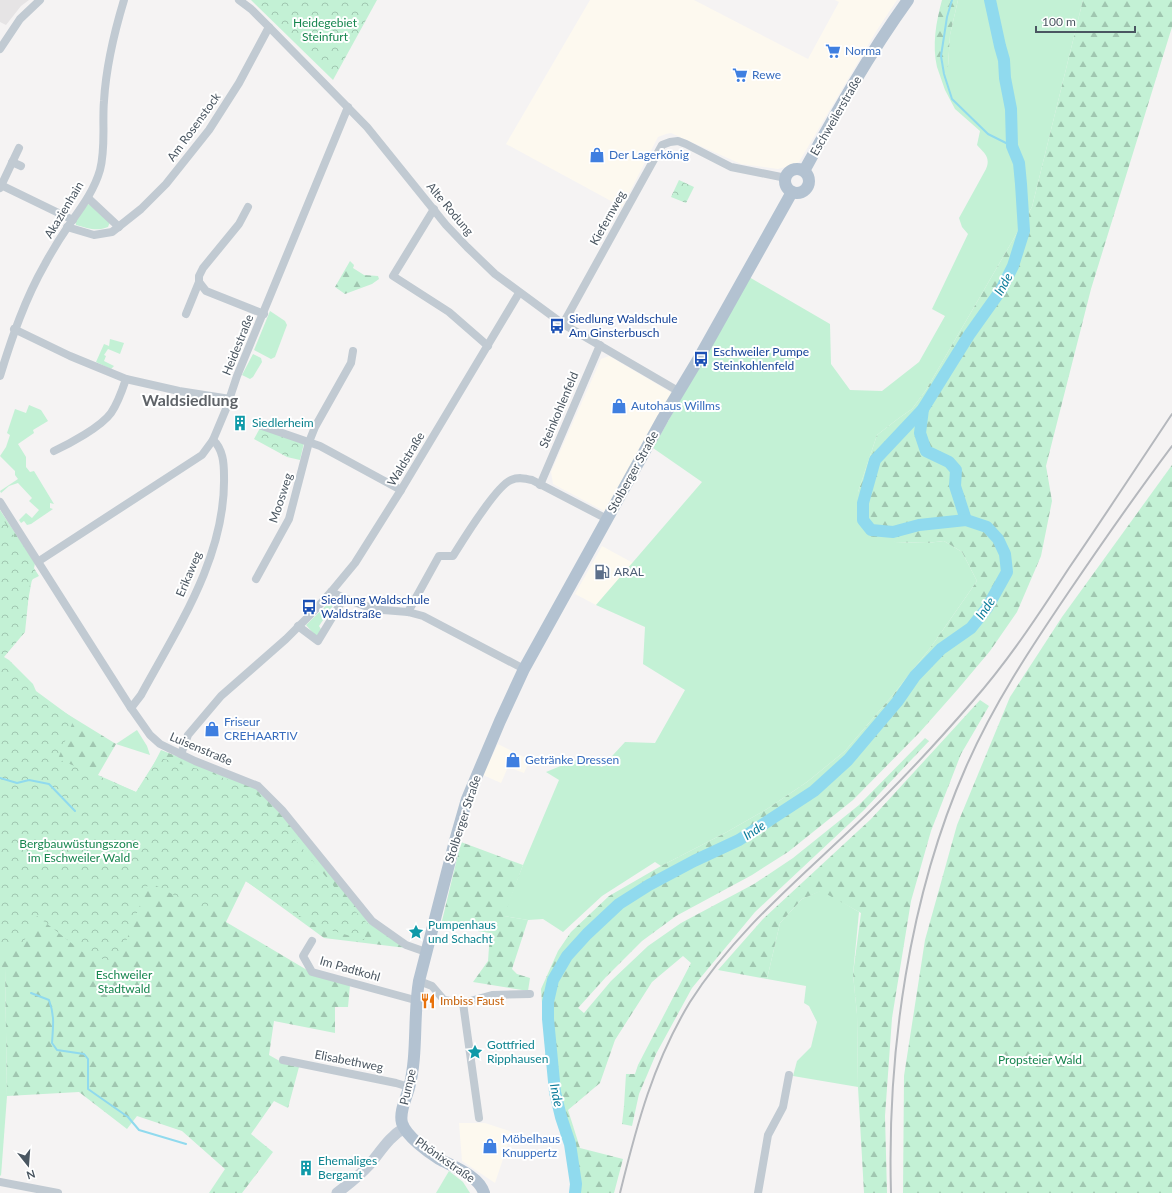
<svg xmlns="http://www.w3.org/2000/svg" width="1172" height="1193" font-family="Lato,sans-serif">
<defs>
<pattern id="forest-firs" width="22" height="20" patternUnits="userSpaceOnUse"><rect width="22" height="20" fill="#c3f1d5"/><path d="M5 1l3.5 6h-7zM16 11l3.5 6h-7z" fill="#a0c6b0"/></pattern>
<pattern id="park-crowns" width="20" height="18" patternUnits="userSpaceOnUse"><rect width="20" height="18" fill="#c3f1d5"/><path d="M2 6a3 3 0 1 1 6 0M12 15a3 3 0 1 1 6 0" fill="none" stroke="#a0c6b0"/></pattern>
</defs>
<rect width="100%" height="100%" fill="#f5f3f3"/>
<g fill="#fdf9ef">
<polygon points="590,0 694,0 808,59 839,2 835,0 897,0 877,30 799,162 789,166 778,169 741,164 671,133 666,134 658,137 622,207 506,144"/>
<polygon points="609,356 672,393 606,512 553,484 551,472 601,359"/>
<polygon points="602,546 633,563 596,605 575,594"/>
<polygon points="498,744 530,760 524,773 508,767 501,783 483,775"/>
<polygon points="459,1123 485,1123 512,1132 495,1183 462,1161"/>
</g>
<polygon fill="#e6e4e5" points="0,0 29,0 21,6 6,25 0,22"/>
<g fill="#c3f1d5">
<path d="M 958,0 L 1083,0 L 1032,207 L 926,390 L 912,409 L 899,418 L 877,435 L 858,492 L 895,542 L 927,543 L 944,541 L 962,552 L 977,581 L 931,647 L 892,696 L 845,751 L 807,782 L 767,809 L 725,833 L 661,866 L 655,862 L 602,896 L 563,932 L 543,919 L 528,920 L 503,916 L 523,865 L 559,780 L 546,772 L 580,758 L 602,767 L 625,742 L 655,743 L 685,690 L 643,664 L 645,627 L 596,605 L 702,482 L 653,448 L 749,277 L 830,324 L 831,364 L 850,390 L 882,391 L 919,362 L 945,316 L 932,309 L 968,234 L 962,227 L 959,218 L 986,169 C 991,157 984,153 977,145 L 980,131 L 955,109 L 945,90 L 937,67 L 948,67 L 950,35 Z"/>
<path d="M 89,204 L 110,222 L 108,227 C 96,232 88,228 76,225 L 75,219 L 84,206 Z"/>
<polygon points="270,311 285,321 287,325 275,357 271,359 254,350"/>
<polygon points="110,339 124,343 120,354 108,349 104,355 106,356 104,361 114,366 111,369 96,362 104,344 109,346"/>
<polygon points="253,354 261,358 262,362 253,377 250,379 242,375"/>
<polygon points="29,405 41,410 48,421 33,430 34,433 18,444 26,457 26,467 30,472 34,471 54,504 50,503 50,508 53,509 31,524 27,525 24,521 21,523 19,520 26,513 32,518 39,510 29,501 32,498 18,483 9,486 1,493 0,491 18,479 15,475 15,471 0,456 6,447 10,435 7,433 15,409 26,413"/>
<polygon points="335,597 339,599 337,608 334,604 319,626 322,631 320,635 315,635 306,625"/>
<polygon points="137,730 147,746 150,755 116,744"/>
<polygon points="822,890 859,912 853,974 857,1014 858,1087 793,1076 797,1061 811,1047 817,1022 809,1006 804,1003 806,986 767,979 780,923 802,899"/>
<polygon points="0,966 5,967 7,1096 1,1176 0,1175"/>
<polygon points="449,1171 463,1182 470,1193 436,1193"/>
</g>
<g fill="url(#forest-firs)">
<path d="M 942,0 L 958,0 L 950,35 L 948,67 L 937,67 C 932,45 936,22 942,0 Z"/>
<polygon points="1083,0 1172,0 1172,27 1091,289 1046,466 1052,501 1041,556 1017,612 990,651 958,689 920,732 853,800 788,852 752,875 676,916 642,941 606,977 578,1008 584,1013 611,981 648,946 681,923 754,884 793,858 859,805 925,738 929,741 864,810 755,912 692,988 656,1054 639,1094 632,1126 622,1124 624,1106 626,1074 635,1074 638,1065 691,963 683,956 652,982 615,1040 600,1083 568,1110 580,1148 623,1159 614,1193 569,1193 573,1184 567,1146 551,1092 546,1059 541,989 558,951 571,932 609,896 661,866 725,833 767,809 807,782 845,751 892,696 931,647 977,581 962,552 944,541 927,543 895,542 869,536 858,521 858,492 877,435 899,418 912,409 926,390 1032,207"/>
<polygon points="350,261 354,265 353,268 364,275 378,276 379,279 372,284 345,294 335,287"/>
<polygon points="1172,465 1172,1193 903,1193 904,1076 925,940 957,825 1010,697 1062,617"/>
<polygon points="0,510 35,563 23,628 2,656 38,696 116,744 98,775 136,792 141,789 161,750 257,788 296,831 370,924 406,948 324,938 246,881 226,922 312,973 350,985 348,1007 335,1007 335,1033 274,1021 269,1055 285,1064 299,1067 288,1108 274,1101 251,1134 273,1152 242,1193 209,1193 225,1169 182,1131 137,1116 127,1129 79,1092 7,1096 5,968 0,966"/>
<polygon points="980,700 989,706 961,754 931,831 911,901 892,1018 885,1116 887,1193 864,1193 858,1087 857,1014 853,974 861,913 821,891 802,899 780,923 767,979 718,970 763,919 871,819"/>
<polygon points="461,842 523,865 504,916 528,920 512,969 517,974 530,978 528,991 473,982 488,961 490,933 441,925"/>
</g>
<g fill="url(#park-crowns)">
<polygon points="251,0 377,0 333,80"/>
<polygon points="679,180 694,187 686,203 671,197"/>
<polygon points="260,428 304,443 300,460 287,457 254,439"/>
<path d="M 0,515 L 39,576 L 33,579 L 30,583 L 25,632 L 4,657 L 9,660 L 33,684 L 36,691 L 74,719 L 58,759 L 136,792 L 158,757 C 192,768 231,776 260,797 L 350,906 L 368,924 L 364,940 L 330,930 L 295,914 L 241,878 L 203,910 L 149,882 L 118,962 L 88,956 L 37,916 L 22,945 L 14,944 L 8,950 L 0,954 Z"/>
</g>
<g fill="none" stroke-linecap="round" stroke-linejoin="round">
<g stroke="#90daee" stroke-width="2">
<polyline points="952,0 947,17 941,56 944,74 952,99 988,134 1012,146"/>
<polyline points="0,778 17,783 29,780 49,784 75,811"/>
<path d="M 31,993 L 49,1000 C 55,1016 53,1027 52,1043 L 57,1050 L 84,1054 L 88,1059 L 88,1089 L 128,1117 L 139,1130 L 186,1144"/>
</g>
<g stroke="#90daee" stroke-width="12">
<polyline points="923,409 920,433 926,451 949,462 956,470 955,486 966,520"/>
<polyline points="575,1193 576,1184 570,1144 561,1117 555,1092 548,1019 548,1002 553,980 567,956 587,934 619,904 649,885 694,861 739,840 814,791 848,760 897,702 915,676 941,649 971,628 987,608 1007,572 1005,554 998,539 987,527 966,520 919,525 893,532 871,530 863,520 863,503 875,460 923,409 969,335 1001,290 1013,266 1024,231 1021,184 1019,163 1012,146 1011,109 1005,78 1004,60 1000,46 990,0"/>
</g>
<g stroke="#c1cad2" stroke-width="8">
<polyline points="239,0 251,9 269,27 367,127 446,225 467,247 495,274 563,324 678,391"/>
<polyline points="0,49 20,19 40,0"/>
<polyline points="12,162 21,166"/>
<polyline points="1,185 73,220"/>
<polyline points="0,188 19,148"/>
<polyline points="88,198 119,227"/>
<polyline points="248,207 239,224 203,268 199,276 199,282 206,291 264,314"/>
<polyline points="434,209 393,276 449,312 488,346"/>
<polyline points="67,227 94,235 112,232 141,209 166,184 209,130 239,83 269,27"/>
<polyline points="186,314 199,282"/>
<polyline points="563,324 662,145 670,142 678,141 686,144 731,167 786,178"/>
<polyline points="14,329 70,356 126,379 179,391 230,399"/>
<path d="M 0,376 C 12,337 25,299 45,264 C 52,251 60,238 69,225 C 81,208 94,191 100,170 C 106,148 102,123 104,101 C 106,66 114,33 124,0"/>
<polyline points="262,426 320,446 401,490"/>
<path d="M 54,451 C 69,444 101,427 111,413 C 118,403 122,391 126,379"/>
<polyline points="540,485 600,345"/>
<polyline points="0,502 131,708 150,735 160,744 195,761 258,786 282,810 372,921 406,945 426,952"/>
<polyline points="39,561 202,455 213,440 226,409 237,376 348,107"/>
<polyline points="256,579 289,519 309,442 315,427 351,363 353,351"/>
<polyline points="331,592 344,598 365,606 383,610 408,612 423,616 524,669"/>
<path d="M 408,612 L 439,556 L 453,556 C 463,540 496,486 511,480 C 518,477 524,478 532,480 L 607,519"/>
<polyline points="298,626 318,641 344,598"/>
<path d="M 131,708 L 141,695 C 178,627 226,556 224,476 C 224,463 223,449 213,440"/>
<polyline points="181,754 188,735 221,696 286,639 313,612 331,592 355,563 401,490 519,293"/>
<polyline points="312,941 303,956 312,972 415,1000"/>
<polyline points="419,981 432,986 444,1000 463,1003 492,995 530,994"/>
<polyline points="463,1003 479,1118"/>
<polyline points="283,1060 396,1083 409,1087"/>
<polyline points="0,1182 58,1193"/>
<polyline points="758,1193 768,1135 783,1107 789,1075"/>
</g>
<path stroke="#c1cbd6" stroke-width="11" d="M 337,1193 C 349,1184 360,1175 370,1164 C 381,1151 389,1137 404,1128"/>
<g stroke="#b3c2d1" stroke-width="12">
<circle cx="797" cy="181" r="12"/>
<path d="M 804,171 C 836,113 869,54 908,0"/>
<path d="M 484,1193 C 479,1176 454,1167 439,1159 C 428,1152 406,1136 402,1123 C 399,1112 406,1099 409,1088 C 418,1055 413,1016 419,981 L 455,841 L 467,799 L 500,721 L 524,669 L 663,418 L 699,358 L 792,192"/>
</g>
<g stroke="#b5b8bd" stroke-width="2">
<path d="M 620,1193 C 637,1124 653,1063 690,1002 C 732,936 792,885 848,832 C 892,791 933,747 972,702 C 1009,660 1039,614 1069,568 C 1104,517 1138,465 1172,414"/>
<path d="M 891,1193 C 887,1052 909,896 966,767 C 993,705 1030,649 1068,593 C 1102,543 1136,494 1172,446"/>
</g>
</g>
<defs>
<g id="supermarket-bare" transform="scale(1.2)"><path d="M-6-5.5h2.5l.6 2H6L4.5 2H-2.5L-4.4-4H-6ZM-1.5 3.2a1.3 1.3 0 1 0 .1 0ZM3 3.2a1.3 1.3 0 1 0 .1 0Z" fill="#3f7fe0" stroke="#fff" stroke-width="2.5" paint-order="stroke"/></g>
<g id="shop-bare" transform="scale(1.2)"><path d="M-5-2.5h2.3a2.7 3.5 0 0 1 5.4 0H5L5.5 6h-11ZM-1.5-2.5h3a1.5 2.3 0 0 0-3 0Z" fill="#3f7fe0" stroke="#fff" stroke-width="2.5" paint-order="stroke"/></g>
<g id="bus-bare" transform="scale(1.2)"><path d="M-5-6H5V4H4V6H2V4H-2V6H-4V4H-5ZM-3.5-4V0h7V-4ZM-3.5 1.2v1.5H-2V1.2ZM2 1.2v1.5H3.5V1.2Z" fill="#1a4fb4" stroke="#fff" stroke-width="2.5" paint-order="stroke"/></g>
<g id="building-bare" transform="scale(1.2)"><path d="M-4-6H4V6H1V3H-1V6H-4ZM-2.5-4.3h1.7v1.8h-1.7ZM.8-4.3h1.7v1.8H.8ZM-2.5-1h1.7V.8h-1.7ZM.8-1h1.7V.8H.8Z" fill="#0f9aa8" stroke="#fff" stroke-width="2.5" paint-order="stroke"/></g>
<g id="fuel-bare" transform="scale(1.2)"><path d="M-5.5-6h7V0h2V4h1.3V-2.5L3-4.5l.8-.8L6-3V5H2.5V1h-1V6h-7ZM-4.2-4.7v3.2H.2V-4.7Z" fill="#5c6f8a" stroke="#fff" stroke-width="2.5" paint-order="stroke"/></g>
<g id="sight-bare" transform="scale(1.2)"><path d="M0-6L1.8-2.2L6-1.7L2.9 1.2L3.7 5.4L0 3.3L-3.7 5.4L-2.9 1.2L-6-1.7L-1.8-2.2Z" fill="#0f9aa8" stroke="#fff" stroke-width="2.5" paint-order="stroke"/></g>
<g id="restaurant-bare" transform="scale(1.2)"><path d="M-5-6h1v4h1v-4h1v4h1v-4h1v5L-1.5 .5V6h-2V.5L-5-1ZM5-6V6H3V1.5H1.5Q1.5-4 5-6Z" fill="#e8710a" stroke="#fff" stroke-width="2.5" paint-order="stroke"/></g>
</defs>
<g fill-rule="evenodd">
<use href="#supermarket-bare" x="833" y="51"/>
<use href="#supermarket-bare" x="740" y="75"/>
<use href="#shop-bare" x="597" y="155"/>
<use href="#bus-bare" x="557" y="326"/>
<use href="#bus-bare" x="701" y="359"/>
<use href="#shop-bare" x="619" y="406"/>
<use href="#building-bare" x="240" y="423"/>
<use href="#fuel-bare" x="602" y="572"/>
<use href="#bus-bare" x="309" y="607"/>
<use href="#shop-bare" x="212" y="729"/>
<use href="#shop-bare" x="513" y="760"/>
<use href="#sight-bare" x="416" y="932"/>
<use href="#restaurant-bare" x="428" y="1001"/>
<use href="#sight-bare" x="475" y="1052"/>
<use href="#shop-bare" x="490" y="1146"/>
<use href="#building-bare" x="306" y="1168"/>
</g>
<g text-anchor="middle" stroke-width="4" stroke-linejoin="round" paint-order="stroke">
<g font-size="12" fill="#17864f" stroke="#fff">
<text x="325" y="27">Heidegebiet<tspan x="325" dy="14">Steinfurt</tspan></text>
<text x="79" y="848">Bergbauwüstungszone<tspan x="79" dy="14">im Eschweiler Wald</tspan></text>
<text x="124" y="979">Eschweiler<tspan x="124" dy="14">Stadtwald</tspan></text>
<text x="1040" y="1064">Propsteier Wald</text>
</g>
<g font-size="12" fill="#366cbe" stroke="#fff" text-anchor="start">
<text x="845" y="55">Norma</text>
<text x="752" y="79">Rewe</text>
<text x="609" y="159">Der Lagerkönig</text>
<text x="631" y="410">Autohaus Willms</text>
<text x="224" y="726">Friseur<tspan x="224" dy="14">CREHAARTIV</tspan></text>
<text x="525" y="764">Getränke Dressen</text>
<text x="502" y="1143">Möbelhaus<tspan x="502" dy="14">Knuppertz</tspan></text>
</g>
<g font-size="12" fill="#4a5661" stroke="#fff">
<text transform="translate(836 116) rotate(-60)" y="4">Eschweilerstraße</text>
<text transform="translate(194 127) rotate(-54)" y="4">Am Rosenstock</text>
<text transform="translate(450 209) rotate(50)" y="4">Alte Rodung</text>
<text transform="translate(64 210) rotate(-59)" y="4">Akazienhain</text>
<text transform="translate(608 218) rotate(-61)" y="4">Kiefernweg</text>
<text transform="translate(238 345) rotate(-68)" y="4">Heidestraße</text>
<text transform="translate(559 410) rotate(-67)" y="4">Steinkohlenfeld</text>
<text transform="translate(406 459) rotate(-59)" y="4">Waldstraße</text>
<text transform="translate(633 472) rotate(-61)" y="4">Stolberger Straße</text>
<text transform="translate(281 498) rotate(-72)" y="4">Moosweg</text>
<text transform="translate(189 574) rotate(-67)" y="4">Erikaweg</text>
<text transform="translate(201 749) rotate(23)" y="4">Luisenstraße</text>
<text transform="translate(463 819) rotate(-72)" y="4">Stolberger Straße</text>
<text transform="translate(350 969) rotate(16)" y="4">Im Padtkohl</text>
<text transform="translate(349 1061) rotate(11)" y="4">Elisabethweg</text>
<text transform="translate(408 1087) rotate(-77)" y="4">Pumpe</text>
<text transform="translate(445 1160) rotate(35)" y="4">Phönixstraße</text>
</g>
<g font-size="12" fill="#164399" stroke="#fff" text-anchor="start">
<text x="569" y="323">Siedlung Waldschule<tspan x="569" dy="14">Am Ginsterbusch</tspan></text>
<text x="713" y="356">Eschweiler Pumpe<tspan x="713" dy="14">Steinkohlenfeld</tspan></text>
<text x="321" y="604">Siedlung Waldschule<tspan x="321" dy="14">Waldstraße</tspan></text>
</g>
<g font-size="12" fill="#0d838f" stroke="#fff" text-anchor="start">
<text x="252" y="427">Siedlerheim</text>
<text x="428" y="929">Pumpenhaus<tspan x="428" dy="14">und Schacht</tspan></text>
<text x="487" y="1049">Gottfried<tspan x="487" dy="14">Ripphausen</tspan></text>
<text x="318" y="1165">Ehemaliges<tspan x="318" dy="14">Bergamt</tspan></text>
</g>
<g font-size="12" fill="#4e5e75" stroke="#fff" text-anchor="start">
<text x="614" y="576">ARAL</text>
</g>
<g font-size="12" fill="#c56008" stroke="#fff" text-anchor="start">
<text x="440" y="1005">Imbiss Faust</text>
</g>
<g font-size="13" font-style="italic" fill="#0c7c9b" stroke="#fff">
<text transform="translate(1003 284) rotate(-60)" y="5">Inde</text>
<text transform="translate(985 608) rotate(-56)" y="5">Inde</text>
<text transform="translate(754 830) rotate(-33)" y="5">Inde</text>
<text transform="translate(557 1095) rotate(78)" y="5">Inde</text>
</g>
<g font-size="16" font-weight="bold" fill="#5f6368" stroke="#fff">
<text x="190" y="406">Waldsiedlung</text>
</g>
</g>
<g transform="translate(28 1165) rotate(163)" stroke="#ffffff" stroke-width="3" paint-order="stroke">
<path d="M0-3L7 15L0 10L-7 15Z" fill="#4a5661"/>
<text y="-6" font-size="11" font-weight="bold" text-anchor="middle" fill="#4a5661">N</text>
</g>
<path d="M1036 26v6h99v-6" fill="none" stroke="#4a5661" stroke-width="2"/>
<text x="1042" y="26" font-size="12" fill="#4a5661" stroke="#ffffff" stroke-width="3" paint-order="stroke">100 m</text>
</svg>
